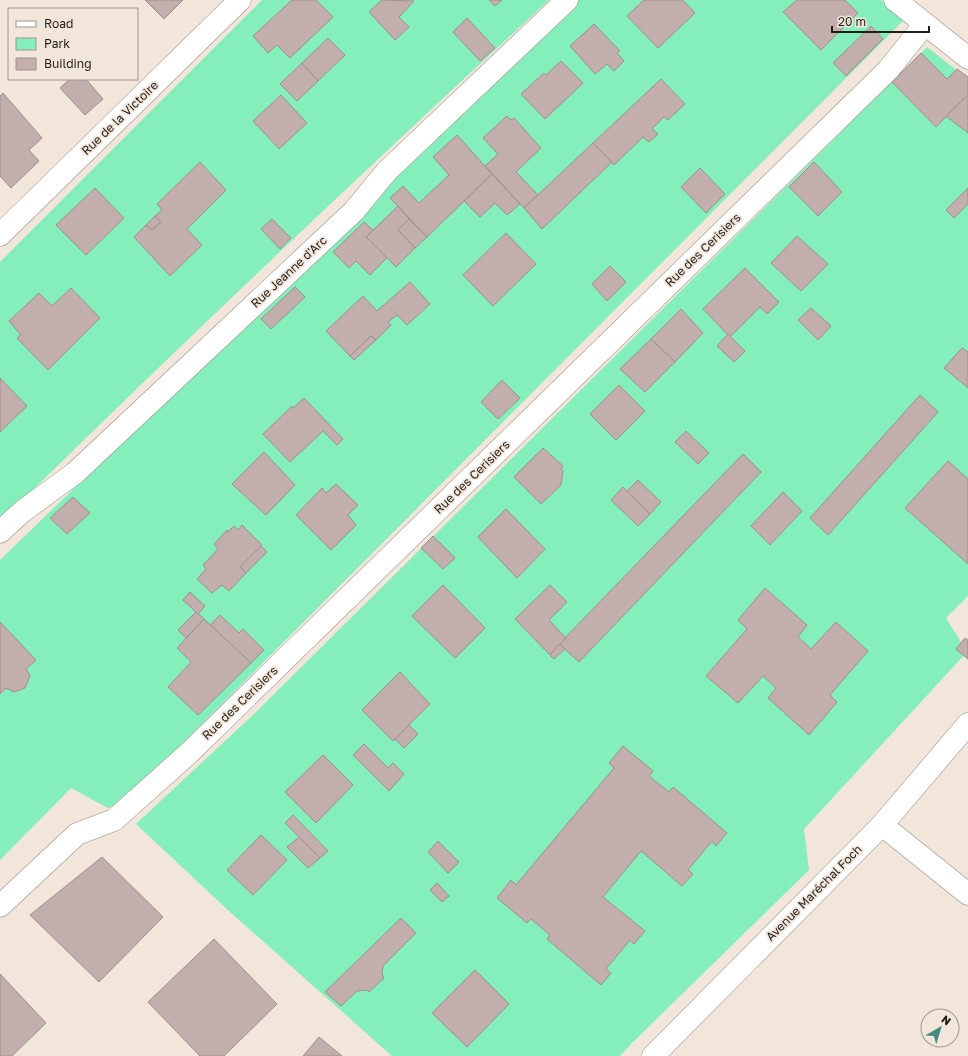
<svg xmlns="http://www.w3.org/2000/svg" width="968" height="1056" font-family="'Golos Text',sans-serif">
<rect width="100%" height="100%" fill="#f2e5d9"/>
<g fill="#84efbb">
<path d="M 262,0 L 549,0 C 363,172 180,345 0,522 L 0,262 Z"/>
<polygon points="579,0 881,0 904,20 126,800 108,808 71,788 0,860 0,560"/>
<polygon points="927,47 968,79 968,596 946,618 967,652 804,829 809,870 631,1044 620,1056 392,1056 229,911 136,824 255,713"/>
</g>
<g fill="#c1aead" stroke="#9f8e8c">
<polygon points="145,0 183,0 164,19"/>
<polygon points="292,0 316,0 333,17 290,58 277,45 268,53 253,36"/>
<polygon points="382,0 414,1 399,17 409,27 395,40 369,12"/>
<polygon points="489,0 502,0 495,6"/>
<polygon points="644,0 683,0 695,13 658,48 627,16"/>
<polygon points="797,0 845,0 858,13 821,50 783,12"/>
<polygon points="467,18 495,48 480,61 453,32"/>
<polygon points="594,24 620,51 617,53 624,61 614,71 607,64 595,74 570,46"/>
<polygon points="871,26 883,39 846,76 833,63"/>
<polygon points="328,38 345,55 318,81 302,63"/>
<polygon points="921,53 947,79 957,69 968,77 968,95 936,127 892,82"/>
<polygon points="561,61 583,83 545,119 521,94 544,73 546,75"/>
<polygon points="302,63 318,81 297,101 280,84"/>
<polygon points="70,79 86,79 103,99 85,115 60,88"/>
<polygon points="661,79 685,104 668,120 664,117 652,129 658,134 649,142 643,137 614,165 593,143"/>
<polygon points="3,93 42,138 29,150 39,161 11,188 0,176 0,96"/>
<polygon points="281,95 307,123 279,149 253,121"/>
<polygon points="968,95 968,133 946,116"/>
<polygon points="507,116 511,120 514,118 541,148 516,172 538,195 524,208 485,166 498,154 483,138"/>
<polygon points="457,135 492,174 427,237 390,198 403,186 419,203 449,175 433,157"/>
<polygon points="593,143 612,162 542,229 524,208"/>
<polygon points="200,162 226,190 187,229 202,245 170,276 134,237 146,225 152,230 161,222 155,216 162,210 157,204"/>
<polygon points="814,162 842,192 818,216 789,187"/>
<polygon points="700,168 725,194 706,213 681,187"/>
<polygon points="492,174 520,204 507,215 495,203 480,217 464,201"/>
<polygon points="95,188 124,218 86,255 56,225"/>
<polygon points="968,188 968,204 954,218 946,210"/>
<polygon points="398,206 409,219 398,230 415,248 396,267 366,237"/>
<polygon points="155,216 161,222 152,230 146,225"/>
<polygon points="272,219 291,238 280,249 261,229"/>
<polygon points="409,219 427,237 415,248 398,230"/>
<polygon points="364,222 373,230 366,237 387,258 370,275 356,261 349,268 333,252"/>
<polygon points="506,233 536,264 493,306 463,275"/>
<polygon points="797,236 828,264 801,291 771,263"/>
<polygon points="610,266 626,282 607,301 592,284"/>
<polygon points="745,268 779,302 767,314 760,307 730,337 703,309"/>
<polygon points="410,282 430,304 407,325 397,315 388,322 391,325 376,340 371,336 350,356 326,331 363,296 377,311"/>
<polygon points="295,287 305,297 271,329 261,319"/>
<polygon points="71,288 100,318 48,370 17,338 21,335 9,321 39,293 52,306"/>
<polygon points="811,308 831,326 818,340 798,320"/>
<polygon points="681,309 703,333 675,362 651,339"/>
<polygon points="728,334 745,351 734,362 717,346"/>
<polygon points="371,336 376,340 354,360 350,356"/>
<polygon points="651,339 675,362 645,392 620,369"/>
<polygon points="962,348 968,352 968,388 944,368"/>
<polygon points="0,378 27,406 0,432"/>
<polygon points="502,380 520,398 498,419 481,402"/>
<polygon points="619,385 645,411 616,440 590,414"/>
<polygon points="920,395 938,412 828,535 810,518"/>
<polygon points="304,398 343,439 337,445 323,431 290,462 263,434 292,406 293,408"/>
<polygon points="686,431 709,453 698,464 675,442"/>
<polygon points="543,448 563,466 561,468 563,471 561,485 541,504 514,477"/>
<polygon points="264,452 295,485 266,515 232,484"/>
<polygon points="743,454 761,472 579,662 559,644"/>
<polygon points="948,461 968,479 968,564 905,508"/>
<polygon points="638,480 661,502 650,514 627,491"/>
<polygon points="336,484 358,505 348,515 356,525 331,550 296,515 322,488 326,493"/>
<polygon points="623,487 650,514 638,526 611,500"/>
<polygon points="783,492 802,511 770,545 751,526"/>
<polygon points="73,497 90,513 67,534 50,518"/>
<polygon points="506,509 545,549 517,578 478,537"/>
<polygon points="242,525 262,545 240,567 246,573 229,591 222,585 212,593 197,579 206,569 203,565 218,549 214,544 227,530 228,532 234,526 238,530"/>
<polygon points="433,536 455,558 443,569 421,548"/>
<polygon points="261,546 267,552 246,573 240,567"/>
<polygon points="443,585 485,628 455,658 412,616"/>
<polygon points="550,585 567,602 549,620 566,638 550,655 515,619"/>
<polygon points="765,588 807,625 798,637 811,649 836,622 868,651 830,695 837,702 809,735 768,698 776,688 763,676 738,703 706,676 747,629 738,620"/>
<polygon points="190,592 205,606 198,614 183,600"/>
<polygon points="196,612 204,619 186,638 178,630"/>
<polygon points="220,615 239,633 243,629 264,650 251,663 210,625"/>
<polygon points="204,619 251,663 198,715 168,687 191,662 177,648"/>
<polygon points="0,622 36,660 26,669 30,676 25,688 14,692 6,688 0,694"/>
<polygon points="965,638 968,640 968,659 956,649"/>
<polygon points="559,644 565,649 554,659 550,655"/>
<polygon points="400,672 430,704 393,741 362,710"/>
<polygon points="409,725 418,734 404,748 395,739"/>
<polygon points="364,744 388,768 393,763 404,774 389,791 353,755"/>
<polygon points="623,746 653,771 649,776 669,792 673,787 727,833 716,846 712,841 688,870 693,874 682,886 641,851 603,897 645,931 634,944 630,940 606,969 611,973 601,985 547,939 550,935 531,919 527,923 497,898 511,880 516,885 614,768 609,763"/>
<polygon points="323,755 353,785 316,823 285,792"/>
<polygon points="293,815 328,851 320,858 285,823"/>
<polygon points="261,835 287,860 253,895 227,870"/>
<polygon points="299,837 320,858 308,868 287,847"/>
<polygon points="438,841 459,862 448,873 428,852"/>
<polygon points="102,857 163,917 99,982 30,915"/>
<polygon points="437,883 449,896 442,902 430,890"/>
<polygon points="401,918 416,933 383,966 382,973 384,978 369,992 367,990 357,991 341,1006 325,992"/>
<polygon points="214,939 277,1004 224,1056 200,1056 148,1002"/>
<polygon points="475,970 509,1004 467,1047 432,1013"/>
<polygon points="0,974 46,1023 12,1056 0,1056"/>
<polygon points="319,1037 342,1056 303,1056"/>
</g>
<g fill="none" stroke-linecap="round" stroke-linejoin="round">
<g stroke="#978c80" stroke-width="23">
<g id="street">
<polyline points="895,0 968,58"/>
<polyline points="0,235 240,0"/>
<polyline points="0,532 23,511 75,473 354,211 387,171 567,0"/>
<polyline points="882,825 968,894"/>
<polyline points="0,906 77,834 114,820 189,753 888,70 925,24"/>
</g>
</g>
<g stroke="#978c80" stroke-width="23">
<polyline id="secondary" points="653,1056 882,825 968,724"/>
</g>
<use href="#street" stroke="#fff" stroke-width="22"/>
<use href="#secondary" stroke="#fff" stroke-width="22"/>
</g>
<g text-anchor="middle" stroke-width="3.5" stroke-linejoin="round" paint-order="stroke">
<g font-size="12" fill="#211d18" stroke="#f2e5d9">
<text transform="translate(120 118) rotate(-44)" y="4">Rue de la Victoire</text>
<text transform="translate(703 250) rotate(-44)" y="4">Rue des Cerisiers</text>
<text transform="translate(289 272) rotate(-43)" y="4">Rue Jeanne d'Arc</text>
<text transform="translate(472 477) rotate(-44)" y="4">Rue des Cerisiers</text>
<text transform="translate(240 703) rotate(-44)" y="4">Rue des Cerisiers</text>
<text transform="translate(814 893) rotate(-45)" y="4">Avenue Maréchal Foch</text>
</g>
</g>
<rect x="8" y="8" width="130" height="72" fill="#f2e5d9" stroke="#9e958c"/>
<rect x="16" y="21" width="20" height="6" fill="#ffffff" stroke="#9e958c"/>
<text x="44" y="28" font-size="12" fill="#211d18">Road</text>
<rect x="16" y="38" width="20" height="12" fill="#84efbb" stroke="#9e958c"/>
<text x="44" y="48" font-size="12" fill="#211d18">Park</text>
<rect x="16" y="58" width="20" height="12" fill="#c1aead" stroke="#9e958c"/>
<text x="44" y="68" font-size="12" fill="#211d18">Building</text>
<g transform="translate(940 1028) rotate(38)"><circle r="19" fill="#f2e5d9" stroke="#9e958c"/>
<path d="M0-3L7 15L0 10L-7 15Z" fill="#458a80"/>
<text y="-6" font-size="11" font-weight="bold" text-anchor="middle" fill="#211d18">N</text>
</g>
<path d="M832 26v6h97v-6" fill="none" stroke="#211d18" stroke-width="2"/>
<text x="838" y="26" font-size="12" fill="#211d18" stroke="#f2e5d9" stroke-width="3" paint-order="stroke">20 m</text>
</svg>
